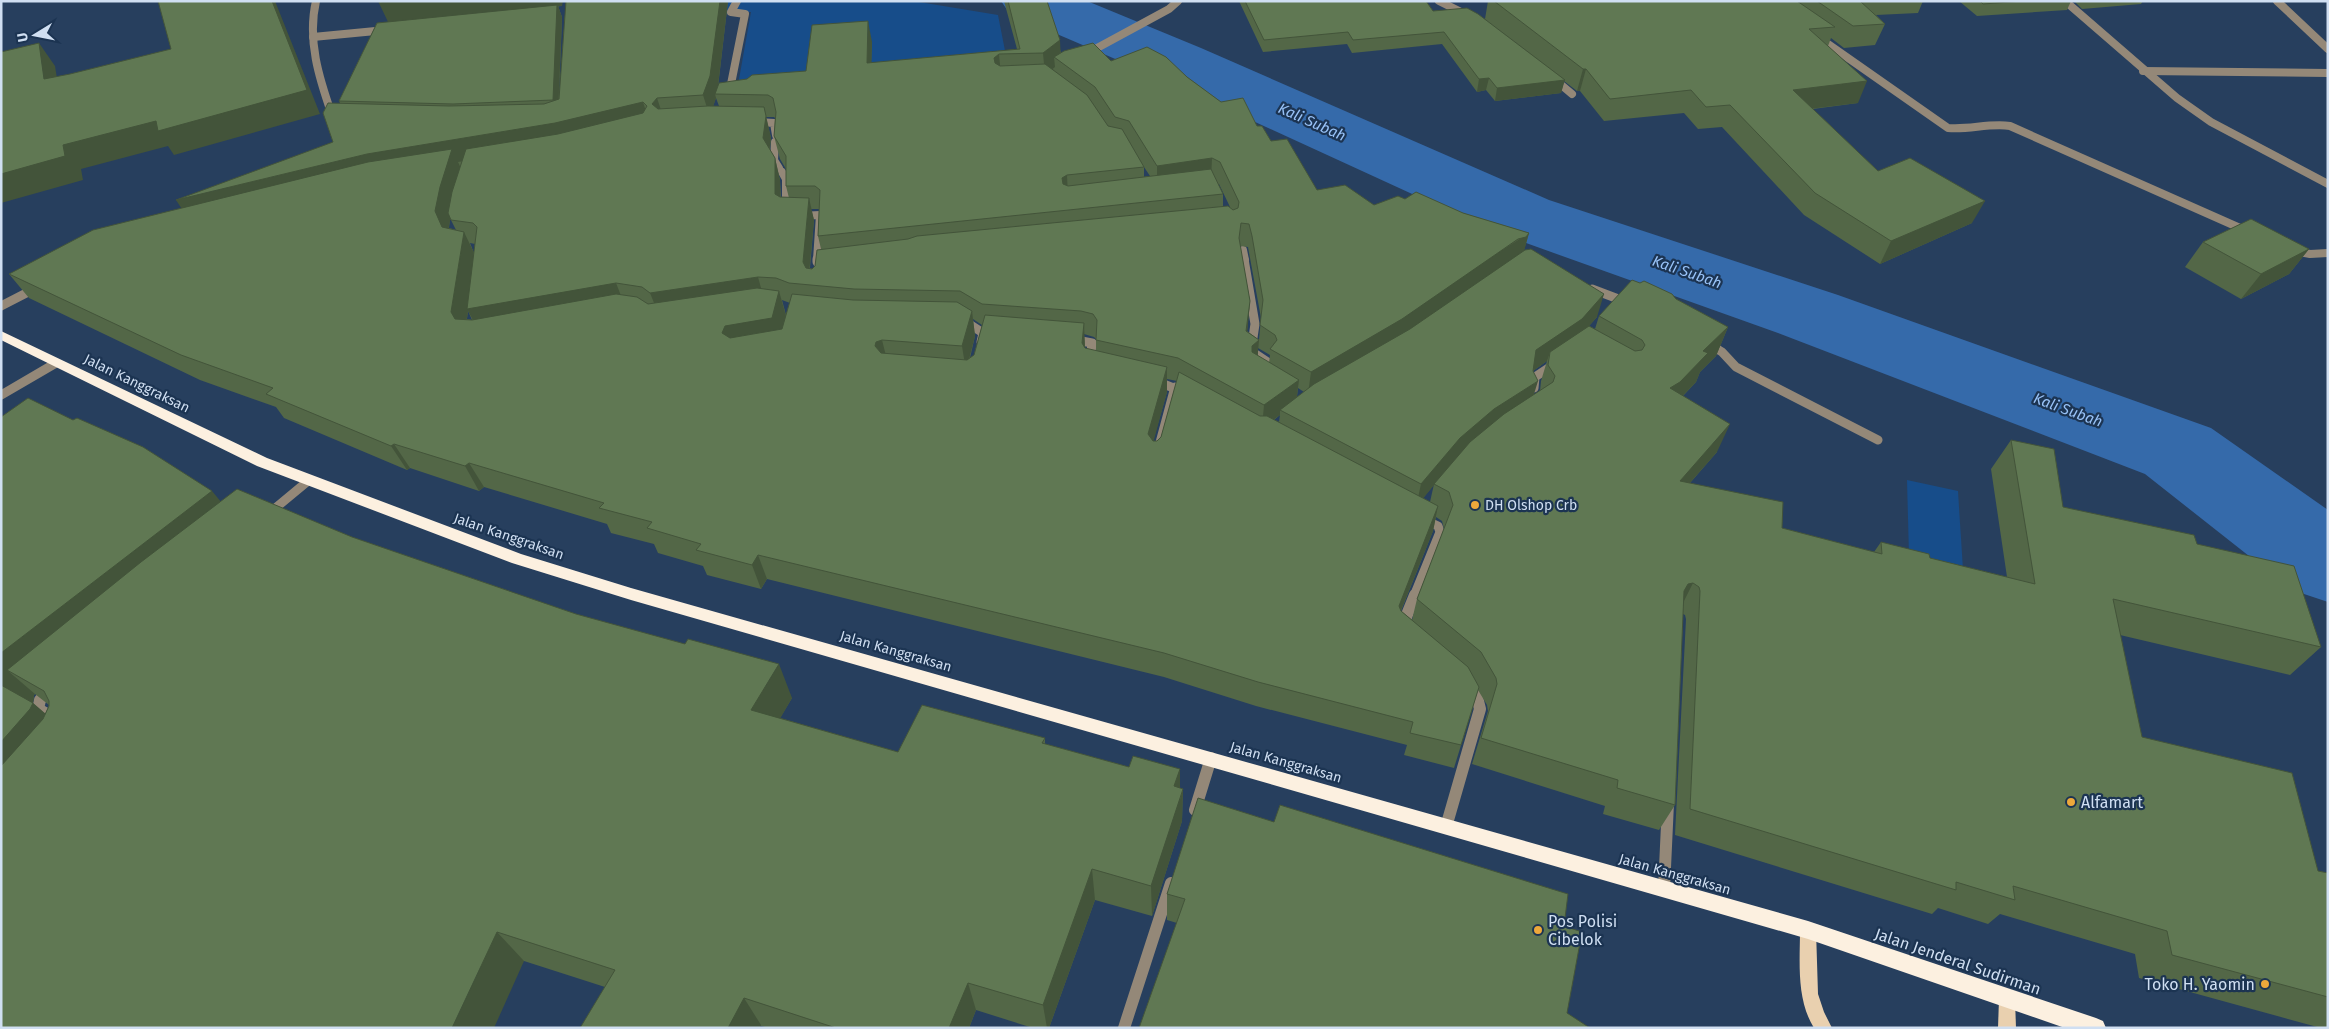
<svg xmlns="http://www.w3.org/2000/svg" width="2329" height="1029" font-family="'Fira Sans',sans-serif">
<rect width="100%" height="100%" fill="#273f5e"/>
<g fill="#174d8a">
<polygon points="577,1 913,1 998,15 1009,71 736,96 751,12 580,24"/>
<polygon points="1907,480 1958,491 1963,570 1909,556"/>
</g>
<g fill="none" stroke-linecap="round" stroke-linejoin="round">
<polygon fill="#356aaa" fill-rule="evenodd" points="1001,1 1087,1 1201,48 1549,200 1838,295 2211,428 2328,510 2328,602 2292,590 2145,474 1778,333 1495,232 1155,76 1010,14"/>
<polyline stroke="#948878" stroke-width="8" points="729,94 745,14 731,12 737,1"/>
<polyline stroke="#948878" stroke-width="9" points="1,395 56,363"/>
<polyline stroke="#948878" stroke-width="12" points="1664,889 1668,803"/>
<g stroke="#948878" stroke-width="8">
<path d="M 316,1 C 307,40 319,78 332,115"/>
<polyline points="1439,1 1467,15"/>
<polyline points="2065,1 2177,98 2211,122 2328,184"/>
<polyline points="2277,1 2328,49"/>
<polyline points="313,37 386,30"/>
<path d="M 1818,37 L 1948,128 C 1969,130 1989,123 2010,126 L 2249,232"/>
<polyline points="1086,54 1169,9 1178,1"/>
<polyline points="2143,71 2328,73"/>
<polyline points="1553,78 1572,94"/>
<polyline points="756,122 774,123 776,135"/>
<polyline points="775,142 774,160 779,168"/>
<polyline points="782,172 786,179 786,210"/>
<polyline points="799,216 820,215 817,260"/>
<polyline points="1243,250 1245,260"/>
<polyline points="2294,251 2310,254 2328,253"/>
</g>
<g stroke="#948878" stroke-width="9">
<polyline points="1244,259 1255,324 1251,351 1269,363 1264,366"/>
<polyline points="817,262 817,259"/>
<polyline points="1592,289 1621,300 1616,305"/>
<polyline points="1,306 36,288"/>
<polyline points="963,320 983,333 981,342"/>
<polyline points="1071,339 1092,343 1090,363"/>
<polyline points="1709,344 1722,352 1736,367 1878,440"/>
<polyline points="1156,381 1186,393"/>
<polyline points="1534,388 1535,377 1556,363"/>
<polyline points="1158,450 1175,387"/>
<polyline points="267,515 308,481"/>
<polyline points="1414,596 1440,532 1438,526 1423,519"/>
</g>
<g stroke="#948878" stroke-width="12">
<polyline points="1402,627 1415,595"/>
<polyline points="49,690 40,700 38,709 57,720"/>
<polyline points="1195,810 1211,758"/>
<polyline points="1446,827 1480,709 1477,697 1467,686"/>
<polyline points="1124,1028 1171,883"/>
</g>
<g fill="#e9d0af" fill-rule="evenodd">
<path d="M 1808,922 L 1814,924 L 1816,930 L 1818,994 L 1824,1012 L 1832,1028 L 1814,1028 C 1796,999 1800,962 1800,930 L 1802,924 Z"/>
<polygon points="2007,991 2013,993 2015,999 2016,1028 1998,1028 1999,999 2001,993"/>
</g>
<polygon fill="#fcf0e0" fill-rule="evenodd" points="1,331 267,458 521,554 631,588 1808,921 2096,1018 2103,1021 2106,1028 2065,1028 1808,939 631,600 512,563 257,466 1,340"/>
</g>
<g fill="#536747" fill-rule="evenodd">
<path d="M 566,1 L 728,1 L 718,87 L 806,71 L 872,42 L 871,63 L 1017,49 L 1004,1 L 1047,1 L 1061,53 L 1111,61 L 1187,77 L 1221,102 L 1257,126 L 1317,190 L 1374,205 L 1405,199 L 1463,213 L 1529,233 L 1524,250 L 1597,317 L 1589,326 L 1595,329 L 1599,316 L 1676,299 L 1728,327 L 1716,356 L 1700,372 L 1696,382 L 1683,396 L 1717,452 L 1690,483 L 1782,528 L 1874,552 L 1881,542 L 1930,558 L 2007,577 L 1991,469 L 2011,440 L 2063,507 L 2197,544 L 2321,647 L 2290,675 L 2120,635 L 2142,737 L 2318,871 L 2328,873 L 2328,1028 L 2321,1028 L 2139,978 L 2135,954 L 2000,914 L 1988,924 L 1938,908 L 1932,914 L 1675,835 L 1686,619 L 1685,615 L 1683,614 L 1675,805 L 1659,830 L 1603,814 L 1605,806 L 1472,764 L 1488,711 L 1487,705 L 1478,690 L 1454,768 L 1404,755 L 1407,745 L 1256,706 L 1164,677 L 767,579 L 761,589 L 707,575 L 703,566 L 658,553 L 654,544 L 611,533 L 607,524 L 484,487 L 479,491 L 410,468 L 407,470 L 284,418 L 276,407 L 200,380 L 29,298 L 9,274 L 181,208 L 333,142 L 340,103 L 339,101 L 377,23 L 562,6 L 558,6 L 562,17 L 559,99 ZM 716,98 L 719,106 L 713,106 ZM 766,117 L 774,117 L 775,118 L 774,136 L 780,159 L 786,169 L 786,186 L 789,198 L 781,197 L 780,180 L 775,158 L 770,150 L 771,138 ZM 1144,167 L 1150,176 L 1144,177 ZM 1218,184 L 1219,184 L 1230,207 L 1223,206 L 1223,194 ZM 811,209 L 819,209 L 818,236 L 821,249 L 815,266 L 812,269 L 810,268 L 814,220 ZM 450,219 L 451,220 L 456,230 L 449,228 ZM 470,243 L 475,244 L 474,253 ZM 1240,246 L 1248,247 L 1250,258 L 1261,318 L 1259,340 L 1247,331 L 1250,301 ZM 782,300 L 790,303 L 786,315 ZM 468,311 L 472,320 L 467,319 ZM 973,319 L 982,325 L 974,355 L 970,358 L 975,336 ZM 1084,334 L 1094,337 L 1096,339 L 1096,351 L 1085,349 ZM 1258,348 L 1270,355 L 1269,363 L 1258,356 ZM 1547,361 L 1541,381 L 1540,391 L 1534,395 L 1533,371 ZM 1167,379 L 1177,381 L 1161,437 L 1157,441 L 1153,441 L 1167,392 ZM 1298,388 L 1304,392 L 1297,397 ZM 1280,415 L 1279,422 L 1274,420 ZM 1454,461 L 1434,484 L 1430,502 L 1423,498 ZM 1436,517 L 1442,521 L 1444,529 L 1417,599 L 1412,620 L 1401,611 L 1433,531 Z"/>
<polygon points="1239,1 1426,1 1433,11 1485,19 1488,1 1923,1 1918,13 1876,15 1885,24 1875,45 1844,48 1831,38 1828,46 1858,103 1813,109 1878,171 1972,223 1880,264 1804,215 1722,127 1698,129 1684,113 1604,121 1580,91 1577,91 1564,81 1561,93 1495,101 1486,90 1477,92 1442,44 1352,53 1347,44 1263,52"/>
<polygon points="1959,1 2071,1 2067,10 1977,16"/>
<polygon points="2074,1 2143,1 2141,4 2082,9"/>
<polygon points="2203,242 2309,249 2289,274 2241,299 2185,267"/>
<path d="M 1,417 L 73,420 L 221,502 L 352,537 L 792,698 L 780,718 L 898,752 L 1045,738 L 1045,744 L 1129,767 L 1180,769 L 1180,788 L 1183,789 L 1182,821 L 1152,916 L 1095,900 L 1049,1028 L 1033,1028 L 976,1010 L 969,1028 L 769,1028 L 605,987 L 524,961 L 1,1028 ZM 35,694 L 49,705 L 45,714 L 33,703 L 34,695 Z"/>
<polygon points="1274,822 1568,894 1177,923 1167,920 1167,894"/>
</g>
<g fill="#43543a">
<polygon points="272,1 275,1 320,114 174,155 168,146 81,169 83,180 1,203 1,174 63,145"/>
<polygon points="396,1 563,1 562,6 558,6 562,17 558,113 553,100 389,24 379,3"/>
<polygon points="720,1 728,1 717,94 715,94 716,98 710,117 703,95"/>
<polygon points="868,21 872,42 871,85 867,63"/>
<polygon points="1060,40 1061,61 1054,57 1055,67 1045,75 1043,53"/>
<polygon points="39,43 55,66 61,103 44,79"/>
<polygon points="999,54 1001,76 997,85 994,58"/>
<polygon points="1583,69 1586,69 1580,91 1577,91"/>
<polygon points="1489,78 1486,90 1477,92 1479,79"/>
<polygon points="1565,80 1561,93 1495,101 1497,88"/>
<polygon points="1867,81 1858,103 1784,112 1793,90"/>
<polygon points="657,98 664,119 652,104"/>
<polygon points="643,102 650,124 564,144 458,162 463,173 452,211 447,236 191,223 176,200 367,154"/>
<polygon points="764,107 771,138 768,160 763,138"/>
<polygon points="775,158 780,180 781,216 775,194"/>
<polygon points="1212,158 1211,180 1157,188 1157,166"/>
<polygon points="1067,175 1068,197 1064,201 1062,178"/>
<polygon points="809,198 814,220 808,284 803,262"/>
<polygon points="1985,201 1972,223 1880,264 1891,241"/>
<polygon points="464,232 476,257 616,283 625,306 479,331 468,311 464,337 451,312"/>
<polygon points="1529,233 1523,255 1398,341 1308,394 1311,372"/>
<polygon points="2309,249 2289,274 2241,299 2261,274"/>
<polygon points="758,277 764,299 659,315 650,293"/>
<polygon points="779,291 786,316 780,343 733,351 722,333 725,326"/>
<polygon points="1604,294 1597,317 1575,342 1550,352 1547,361 1530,373 1536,350"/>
<polygon points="1250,301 1248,324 1245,353 1246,331"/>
<polygon points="972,311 975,336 966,371 962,346"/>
<polygon points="1084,323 1085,348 1083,368 1082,343"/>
<polygon points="1728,327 1716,356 1700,372 1696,382 1668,411 1670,388 1703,351"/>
<polygon points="882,340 888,364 875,346 876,342"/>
<polygon points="1259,340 1257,363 1250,369 1252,346"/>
<polygon points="1167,367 1167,392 1149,458 1148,434"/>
<polygon points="1299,380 1296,403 1280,410 1280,415 1262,428 1264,405"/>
<polygon points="1538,381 1531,404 1454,461 1416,507 1421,484 1460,438 1494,409"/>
<polygon points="1730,424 1717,452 1667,509 1680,481"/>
<polygon points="394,444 410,468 407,470 391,446"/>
<polygon points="469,463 484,487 479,491 465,466"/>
<polygon points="212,491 241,526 7,670 35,694 34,695 33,703 73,737 1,825 1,653"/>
<polygon points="1438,506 1433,531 1393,630 1399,606"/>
<polygon points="758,555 767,579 761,589 752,565"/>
<polygon points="1693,583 1679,611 1684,591 1688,584"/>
<polygon points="779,664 792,698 766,743 751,710"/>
<polygon points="1180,769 1180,800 1183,789 1182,821 1152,916 1151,886 1174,786"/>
<polygon points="1092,869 1095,900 1049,1028 1047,1028 1043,1005"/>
<polygon points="497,932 524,961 494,1028 452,1028"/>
<polygon points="968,983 976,1010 969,1028 949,1028"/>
<polygon points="744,998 761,1025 760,1028 728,1028"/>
</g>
<g fill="#607853" stroke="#43543a">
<polygon points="158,1 272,1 307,90 158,131 156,121 63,145 65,156 1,174 1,52 39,43 44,79 70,74 171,49"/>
<polygon points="380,1 396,1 379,3"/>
<polygon points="566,1 720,1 710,76 703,95 657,98 652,104 658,109 708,106 764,107 766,116 763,138 775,158 775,194 780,197 809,198 803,262 806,268 812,269 815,266 817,250 908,239 917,236 1228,206 1233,210 1238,208 1239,202 1220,162 1212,158 1157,166 1129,121 1115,117 1095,87 1054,57 1064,51 1093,43 1111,61 1147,47 1166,57 1187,77 1221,102 1243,98 1257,126 1262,126 1271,141 1287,139 1317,190 1345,185 1374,205 1398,196 1405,199 1416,192 1463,213 1529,233 1526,237 1518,239 1402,319 1311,372 1270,349 1277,340 1275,335 1260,325 1263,300 1252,236 1249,224 1241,223 1239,238 1250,301 1246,331 1259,340 1252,346 1252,352 1299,380 1264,405 1178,358 1096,340 1097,320 1093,314 1081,311 982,304 960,291 854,289 789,283 776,278 758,277 650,293 642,287 616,283 467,309 477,227 473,223 451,220 448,213 452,192 466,149 558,134 643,113 647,106 643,102 555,123 367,154 176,200 333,142 323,113 328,103 449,106 544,104 559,99"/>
<polygon points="1008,1 1047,1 1060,40 1043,53 999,54 994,58 995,63 1000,66 1045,64 1087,95 1108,126 1122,129 1144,167 1067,175 1062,178 1063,184 1068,186 1211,169 1223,194 818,236 820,190 815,186 786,186 786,156 774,136 776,112 773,98 768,95 715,94 719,83 747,79 752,75 806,71 812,25 868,21 867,63 1020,49"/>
<polygon points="1245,1 1426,1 1433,11 1467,8 1478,14 1565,80 1497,88 1489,78 1479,79 1444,32 1353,40 1348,32 1264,40"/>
<polygon points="1494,1 1797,1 1835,27 1809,29 1867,81 1793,90 1878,171 1910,158 1985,201 1891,241 1815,193 1730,105 1706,107 1691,90 1610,99 1586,69 1583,69"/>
<polygon points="1817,1 1860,1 1885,24 1853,26"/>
<polygon points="1980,1 2023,1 1983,4"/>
<polygon points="557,5 553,100 453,104 339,101 377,23"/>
<polygon points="452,149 440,187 435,211 442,227 464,232 451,312 455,319 472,320 616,294 637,297 648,304 757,288 779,291 772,318 725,326 722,333 730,338 782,329 792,294 853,300 957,302 972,311 962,346 882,340 876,342 875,346 881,353 967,360 974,355 985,315 1084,323 1082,343 1085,348 1167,367 1148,434 1153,441 1157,441 1161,437 1179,372 1260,416 1267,416 1438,506 1399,606 1401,611 1468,667 1479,687 1461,745 1410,733 1413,722 1258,682 1164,653 758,555 752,565 696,550 701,544 647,528 652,522 599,508 604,503 469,463 465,466 394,444 391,446 266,394 273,388 181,355 9,274 93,230 368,162"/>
<polygon points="2251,219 2309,249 2261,274 2203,242"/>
<polygon points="1531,249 1604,294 1582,319 1536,350 1533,371 1538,381 1494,409 1460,438 1421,484 1280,410 1314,384 1410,329 1525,250"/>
<polygon points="1632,280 1640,283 1644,281 1672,294 1676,299 1728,327 1703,351 1708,353 1680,382 1670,388 1730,424 1680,481 1783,502 1782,528 1882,554 1881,542 1929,554 1930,558 2035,584 2011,440 2054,449 2063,507 2194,535 2197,544 2294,566 2321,647 2113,599 2142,737 2292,773 2318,871 2328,873 2328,997 2172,955 2167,931 2013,886 2015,900 1956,882 1956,890 1690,809 1700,591 1699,587 1693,583 1688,584 1684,591 1675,805 1617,788 1618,780 1481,738 1497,684 1496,678 1481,652 1417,599 1453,505 1449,492 1434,484 1470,442 1504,414 1553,382 1555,376 1548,365 1550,352 1589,326 1635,351 1642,350 1645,345 1642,340 1599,316"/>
<polygon points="28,398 73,420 77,418 143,447 212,491 1,653 1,417"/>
<polygon points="237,489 352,537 576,614 685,644 688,639 779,664 751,710 898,752 922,705 1045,738 1042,743 1129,767 1133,756 1180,769 1174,786 1183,789 1151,886 1092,869 1043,1005 968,983 949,1028 836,1028 744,998 728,1028 580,1028 615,970 497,932 452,1028 1,1028 1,766 43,719 49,706 49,701 44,691 7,670 141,562"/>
<polygon points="1,685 33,703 30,709 1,742"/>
<polygon points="1198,798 1274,822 1280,805 1568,894 1564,926 1582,932 1567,1013 1590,1028 1139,1028 1185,899 1167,894"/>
</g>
<g fill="#eda83b" stroke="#1c3452" stroke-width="2">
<circle cx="1475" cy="505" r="5"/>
<circle cx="2071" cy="802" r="5"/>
<circle cx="1538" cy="930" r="5"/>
<circle cx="2265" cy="984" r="5"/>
</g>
<g text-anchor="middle" stroke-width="4.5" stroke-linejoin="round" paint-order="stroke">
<g font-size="14" fill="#d0dff2" stroke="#1c3452">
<text transform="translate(137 383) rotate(26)" y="5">Jalan Kanggraksan</text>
<text transform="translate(509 536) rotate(19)" y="5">Jalan Kanggraksan</text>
<text transform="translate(896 651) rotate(16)" y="5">Jalan Kanggraksan</text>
<text transform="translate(1286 762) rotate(16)" y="5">Jalan Kanggraksan</text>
<text transform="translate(1675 874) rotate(16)" y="5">Jalan Kanggraksan</text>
</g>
<g font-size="14" fill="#d0dff2" stroke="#1c3452" text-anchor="start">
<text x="1485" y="510">DH Olshop Crb</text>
</g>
<g font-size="15" font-style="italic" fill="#98c2f7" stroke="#1c3452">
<text transform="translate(1312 122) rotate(24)" y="5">Kali Subah</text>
<text transform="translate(1687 272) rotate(19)" y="5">Kali Subah</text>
<text transform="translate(2068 410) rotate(20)" y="5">Kali Subah</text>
</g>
<g font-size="16" fill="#d0dff2" stroke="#1c3452" text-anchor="start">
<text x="2081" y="808">Alfamart</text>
<text x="1548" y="927">Pos Polisi<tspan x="1548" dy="18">Cibelok</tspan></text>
<text x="2255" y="990" text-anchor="end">Toko H. Yaomin</text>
</g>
<g font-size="16" fill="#d0dff2" stroke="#1c3452">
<text transform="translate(1958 961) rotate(19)" y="6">Jalan Jenderal Sudirman</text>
</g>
</g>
<rect width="2329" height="1029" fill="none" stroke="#d0dff2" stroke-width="5"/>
<g transform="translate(35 35) rotate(260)" stroke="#1c3452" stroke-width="4" paint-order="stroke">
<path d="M0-4L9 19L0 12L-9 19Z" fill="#d0dff2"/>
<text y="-8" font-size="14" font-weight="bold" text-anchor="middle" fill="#d0dff2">U</text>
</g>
</svg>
